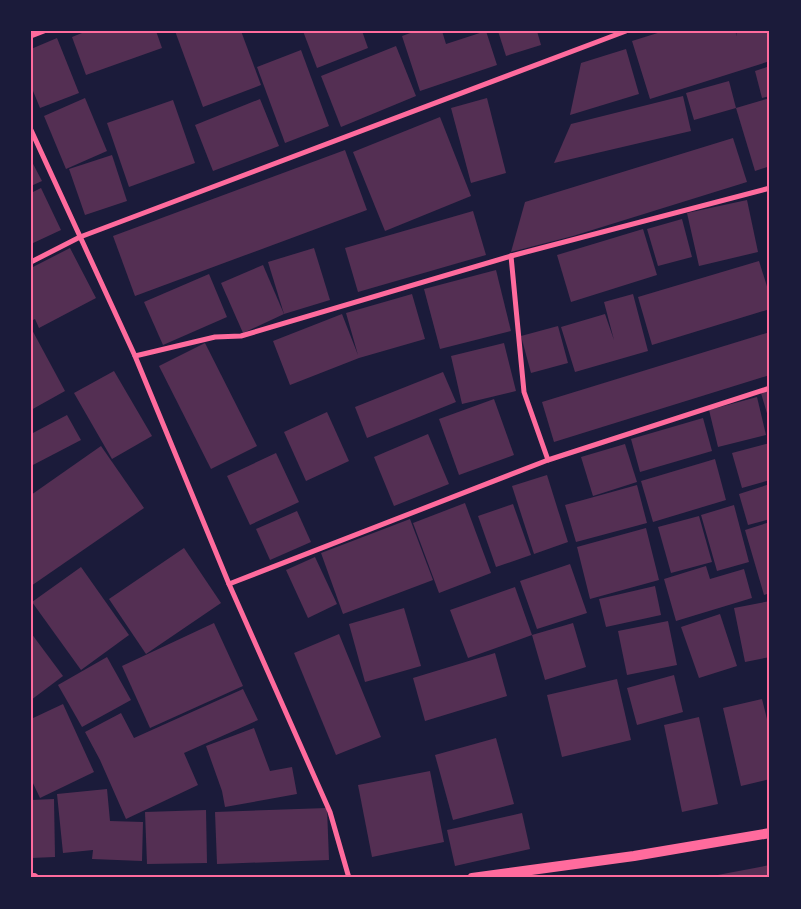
<svg xmlns="http://www.w3.org/2000/svg" width="801" height="909" font-family="'Alegreya Sans',sans-serif">
<rect width="100%" height="100%" fill="#1b1b3a"/>
<g fill="#542f53">
<polygon points="87,31 156,31 162,48 86,75 72,37"/>
<polygon points="175,31 241,31 261,85 203,107"/>
<polygon points="303,31 362,31 368,48 317,68"/>
<polygon points="416,31 442,31 446,44 486,31 497,65 420,91 402,36"/>
<polygon points="498,31 537,31 541,45 506,56"/>
<polygon points="664,31 735,31 737,36 736,31 770,31 770,61 650,99 632,41"/>
<polygon points="57,38 79,93 40,108 31,86 31,49"/>
<polygon points="396,46 416,96 341,127 321,76"/>
<polygon points="626,49 639,94 570,115 581,63"/>
<polygon points="301,50 329,126 285,143 257,67"/>
<polygon points="770,66 770,96 762,98 755,71"/>
<polygon points="729,81 736,108 694,120 686,93"/>
<polygon points="683,96 691,131 554,163 571,124"/>
<polygon points="85,98 107,151 66,169 44,116"/>
<polygon points="487,98 506,173 471,183 451,108"/>
<polygon points="770,98 770,166 755,171 736,108"/>
<polygon points="260,99 279,146 213,171 195,125"/>
<polygon points="173,100 195,163 129,187 107,123"/>
<polygon points="440,117 471,196 385,231 353,152"/>
<polygon points="733,138 747,182 573,236 511,252 525,202"/>
<polygon points="345,150 367,210 135,296 113,236"/>
<polygon points="112,155 127,201 85,215 69,169"/>
<polygon points="31,160 42,181 31,186"/>
<polygon points="41,188 61,230 31,244 31,193"/>
<polygon points="747,200 758,252 699,266 687,213"/>
<polygon points="473,211 486,255 358,292 345,248"/>
<polygon points="682,219 692,257 658,266 647,229"/>
<polygon points="643,229 657,275 571,302 557,255"/>
<polygon points="70,248 96,298 39,328 35,319 31,321 31,268"/>
<polygon points="314,248 330,300 284,314 268,262"/>
<polygon points="759,261 770,296 770,309 652,345 638,297"/>
<polygon points="263,265 284,314 243,333 221,283"/>
<polygon points="496,270 511,331 440,349 424,289"/>
<polygon points="209,274 227,317 163,345 144,302"/>
<polygon points="412,294 425,339 359,358 290,385 273,341 342,314 358,355 346,313"/>
<polygon points="633,294 648,351 575,372 561,327 605,314 614,340 604,302"/>
<polygon points="558,326 568,363 531,373 521,336"/>
<polygon points="31,328 65,391 31,410"/>
<polygon points="770,332 770,375 554,442 542,402"/>
<polygon points="205,343 257,446 211,469 159,366"/>
<polygon points="504,343 516,391 462,404 451,356"/>
<polygon points="114,371 152,436 112,459 74,393"/>
<polygon points="443,372 456,402 367,438 355,407"/>
<polygon points="770,390 770,420 769,420 761,393"/>
<polygon points="757,397 766,435 718,447 709,410"/>
<polygon points="494,399 514,455 459,475 439,419"/>
<polygon points="327,412 349,461 306,481 284,432"/>
<polygon points="67,415 81,440 31,466 31,434"/>
<polygon points="703,418 712,451 640,472 631,439"/>
<polygon points="428,434 449,484 394,506 374,457"/>
<polygon points="770,443 770,480 742,488 732,453"/>
<polygon points="625,444 637,482 593,496 581,457"/>
<polygon points="101,446 144,508 31,586 31,495"/>
<polygon points="276,453 299,502 250,525 227,476"/>
<polygon points="715,459 726,500 653,522 641,481"/>
<polygon points="547,475 568,542 534,554 512,486"/>
<polygon points="770,484 770,519 748,525 739,494"/>
<polygon points="637,485 647,523 576,542 565,505"/>
<polygon points="465,503 491,573 439,593 413,523"/>
<polygon points="513,504 531,555 496,567 478,516"/>
<polygon points="734,505 749,562 717,571 701,515"/>
<polygon points="297,511 311,542 270,560 256,529"/>
<polygon points="699,516 712,562 671,573 658,527"/>
<polygon points="410,519 433,580 343,614 321,553"/>
<polygon points="770,522 770,593 764,595 745,530"/>
<polygon points="646,528 659,580 590,599 577,547"/>
<polygon points="184,548 221,603 146,654 109,599"/>
<polygon points="315,557 337,604 308,618 286,570"/>
<polygon points="570,564 587,613 537,629 520,581"/>
<polygon points="706,566 710,579 744,569 752,598 676,621 664,579"/>
<polygon points="81,567 129,635 81,670 32,602"/>
<polygon points="655,586 661,615 606,627 599,599"/>
<polygon points="515,587 532,635 468,658 450,610"/>
<polygon points="770,601 770,657 745,662 734,608"/>
<polygon points="404,608 421,666 365,682 349,624"/>
<polygon points="720,614 737,666 699,678 681,627"/>
<polygon points="668,621 677,665 627,675 618,631"/>
<polygon points="214,623 243,686 150,728 122,666"/>
<polygon points="573,623 586,667 545,680 532,635"/>
<polygon points="31,633 63,676 31,700"/>
<polygon points="339,634 381,737 336,755 294,653"/>
<polygon points="495,653 507,696 425,721 413,678"/>
<polygon points="107,657 131,700 82,727 58,685"/>
<polygon points="674,675 683,712 637,725 627,688"/>
<polygon points="617,679 631,740 562,757 547,695"/>
<polygon points="243,689 258,720 184,753 198,785 126,819 100,760 85,732 121,713 134,738"/>
<polygon points="762,699 770,731 770,779 741,786 723,708"/>
<polygon points="63,704 94,772 40,798 31,779 31,719"/>
<polygon points="699,717 718,804 682,812 664,725"/>
<polygon points="254,728 270,771 292,767 297,794 225,807 222,791 206,746"/>
<polygon points="496,738 514,804 453,820 435,755"/>
<polygon points="430,771 444,842 372,857 358,785"/>
<polygon points="107,789 110,821 143,822 142,861 92,859 93,850 63,853 57,794"/>
<polygon points="54,799 55,857 31,858 31,800"/>
<polygon points="327,808 329,860 217,864 215,812"/>
<polygon points="206,810 207,863 147,864 145,812"/>
<polygon points="522,813 530,849 455,866 447,830"/>
<polygon points="770,865 770,878 707,878 707,877"/>
</g>
<g fill="none" stroke-linecap="round" stroke-linejoin="round">
<g stroke="#ff6b9d" stroke-width="5">
<polyline points="31,36 44,31"/>
<polyline points="31,130 135,356 229,584 330,812 349,878"/>
<polyline points="31,262 80,237 626,31"/>
<polyline points="135,356 215,337 241,336 511,256"/>
<polyline points="548,460 770,388"/>
<polyline points="229,584 548,460 524,392 511,256 770,188"/>
</g>
<g stroke="#ff6b9d" stroke-width="10">
<polyline points="31,878 34,878"/>
<polyline points="472,878 634,856 770,833"/>
</g>
</g>
<rect width="801" height="909" fill="none" stroke="#1b1b3a" stroke-width="65"/>
<rect x="32" y="32" width="736" height="844" fill="none" stroke="#ff6b9d" stroke-width="2"/>
</svg>
